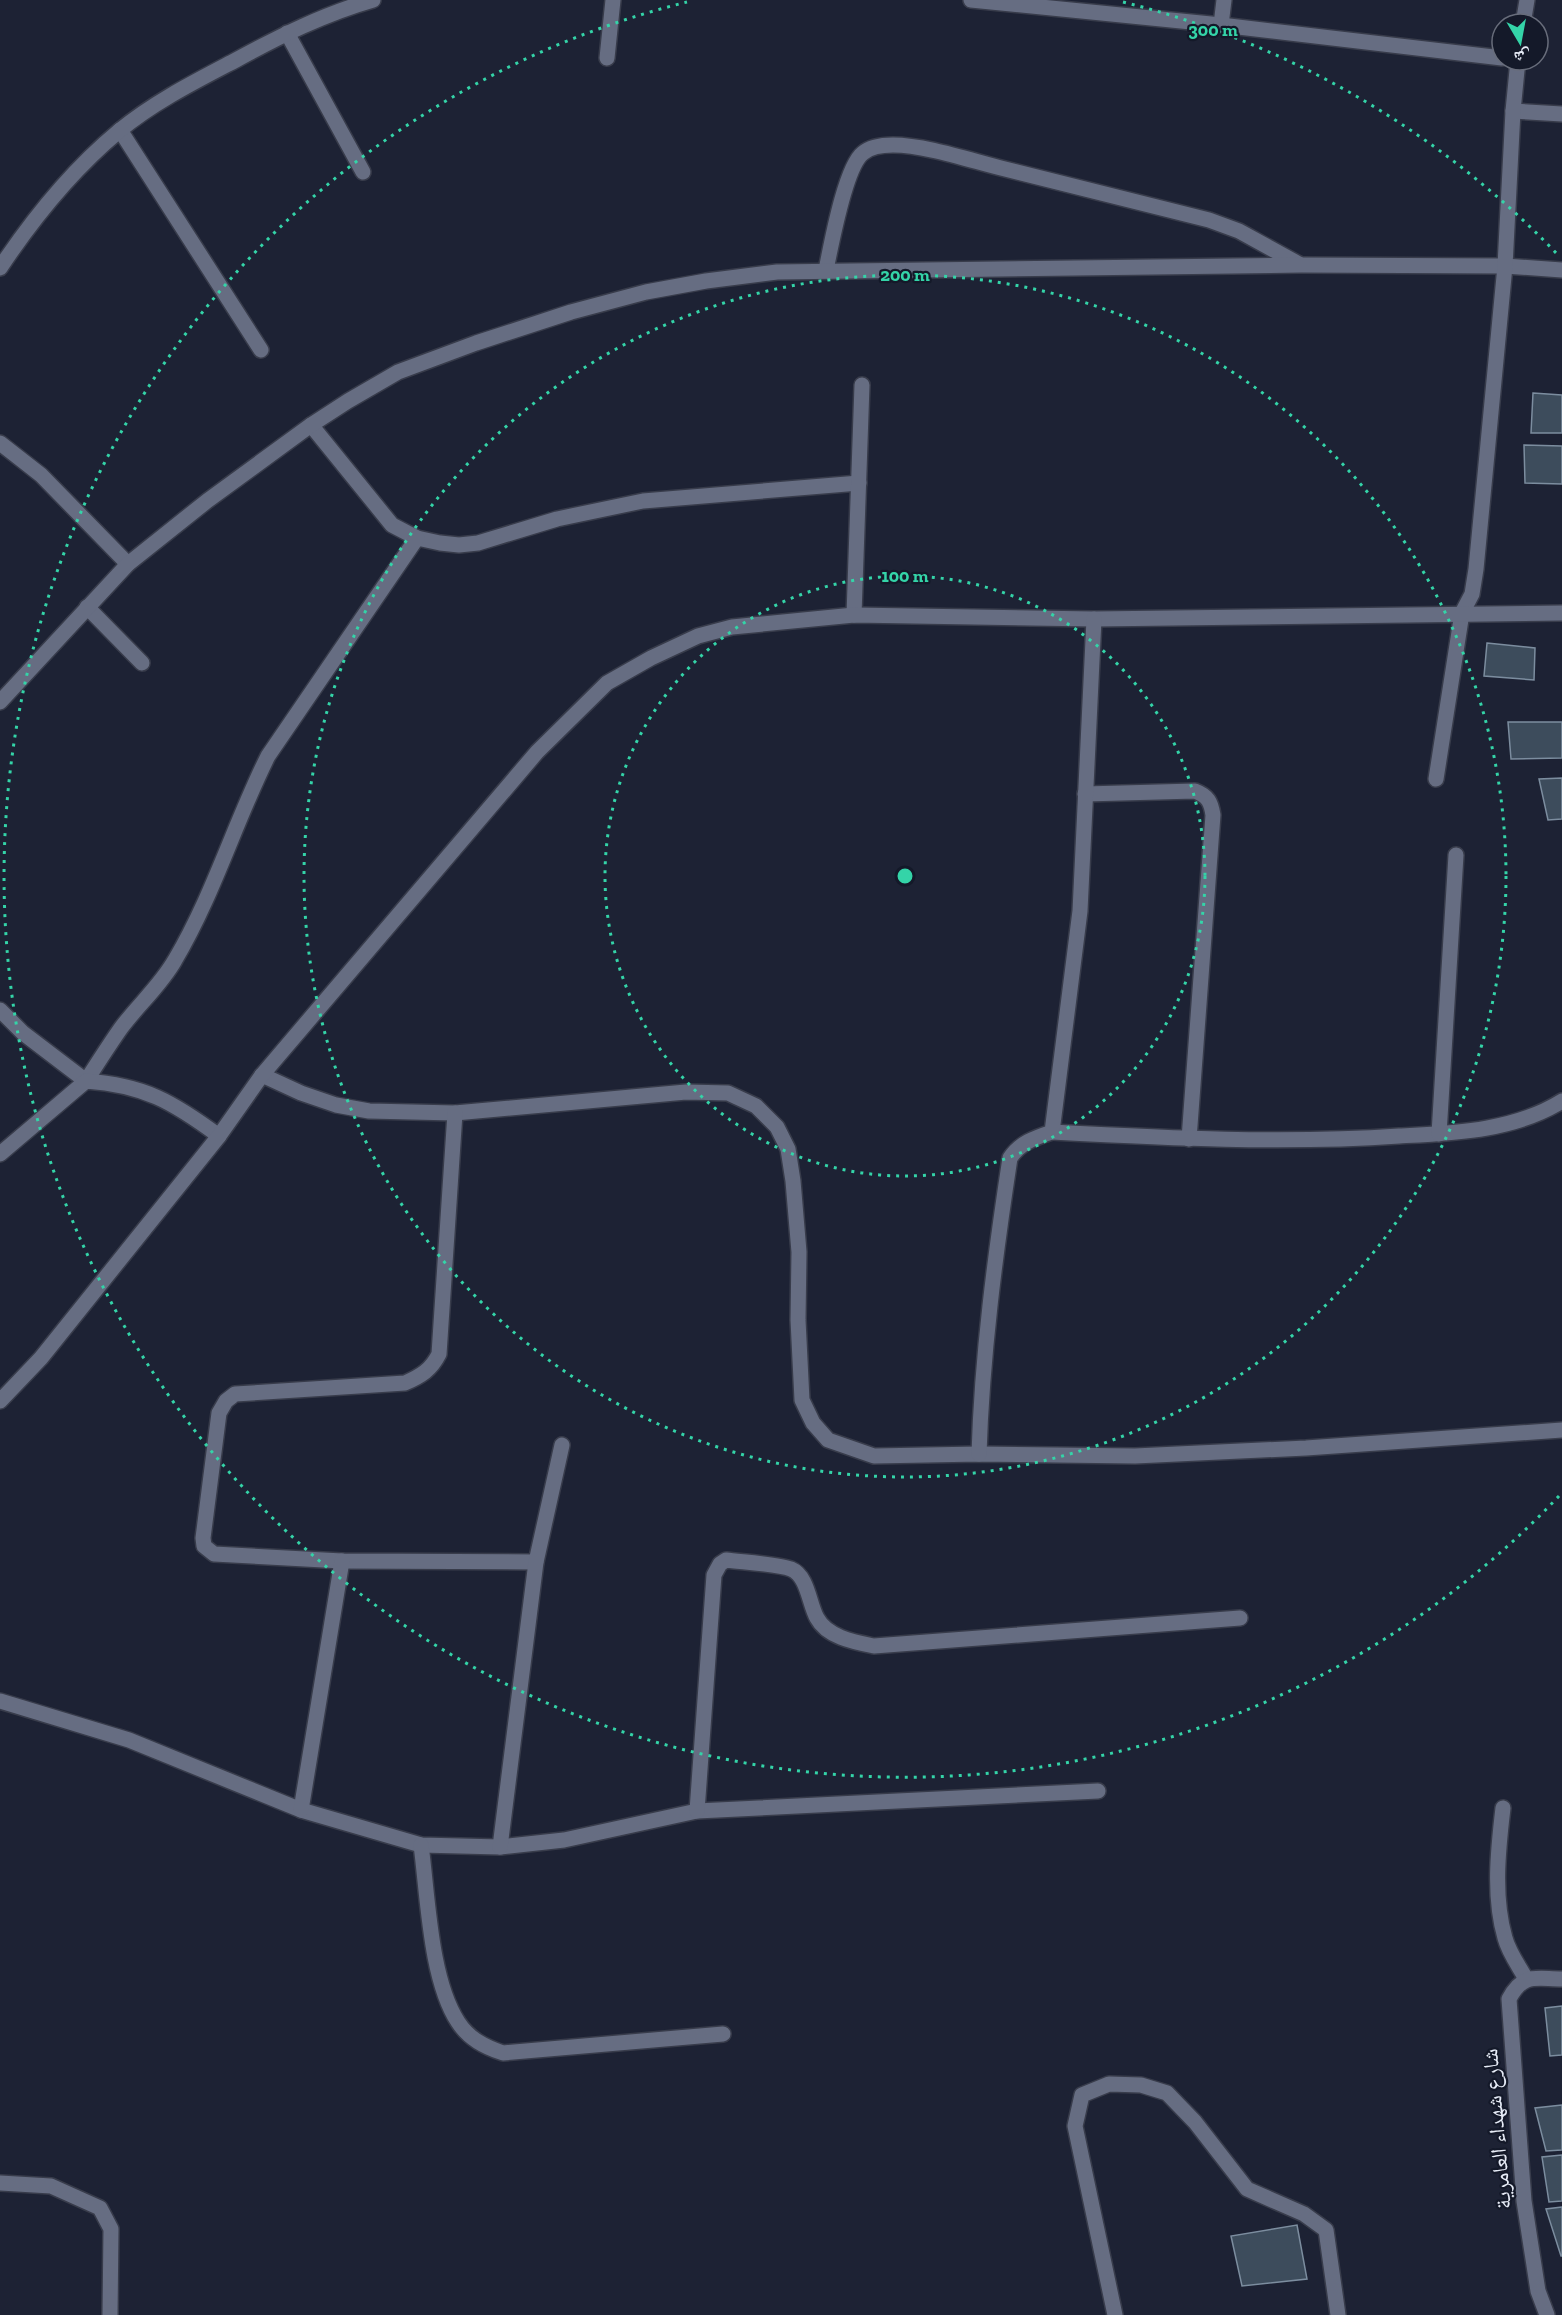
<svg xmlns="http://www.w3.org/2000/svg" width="1562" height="2315" font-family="'Zilla Slab','Noto Naskh Arabic',serif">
<rect width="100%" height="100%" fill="#1d2234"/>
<g fill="#3d4c5c" stroke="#7c8d9f" stroke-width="1.5">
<polygon points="1533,393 1562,395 1562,433 1531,433"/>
<polygon points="1524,445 1562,446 1562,484 1525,483"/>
<polygon points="1487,643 1535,648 1534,680 1484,676"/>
<polygon points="1508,722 1562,722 1562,758 1511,759"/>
<polygon points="1562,778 1562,819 1548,820 1539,779"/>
<polygon points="1562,2006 1562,2055 1550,2056 1545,2008"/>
<polygon points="1562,2105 1562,2150 1546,2151 1535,2108"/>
<polygon points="1562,2155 1562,2201 1549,2202 1542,2157"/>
<polygon points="1562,2207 1562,2256 1561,2256 1546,2209"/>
<polygon points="1297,2225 1307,2279 1242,2286 1231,2236"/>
</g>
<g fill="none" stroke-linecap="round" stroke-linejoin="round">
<g stroke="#383c4b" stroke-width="18">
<g id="street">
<polyline points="971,0 1221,25 1502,58"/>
<polyline points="1523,24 1527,0"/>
<polyline points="1221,25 1224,0"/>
<polyline points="287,33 363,172"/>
<polyline points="607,58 613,0"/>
<polyline points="1513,111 1562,114"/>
<polyline points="120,130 261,350"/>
<path d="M 0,268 C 34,217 72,170 119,131 C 154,102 196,81 236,60 C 280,36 324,14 373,0"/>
<path d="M 826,270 C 831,246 845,167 863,153 C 870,147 883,145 893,145 C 926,145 972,161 1005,169 C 1073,186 1141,203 1209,220 L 1239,231 L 1299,264"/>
<polyline points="311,425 392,525 417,538 440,543 459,545 478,543 557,519 643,501 859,483"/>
<polyline points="0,443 41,475 128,564"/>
<polyline points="87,607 142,663"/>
<polyline points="854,615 862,385"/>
<polyline points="0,702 128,564 207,501 311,425 348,401 398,372 476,343 571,312 646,292 706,281 777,272 1301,265 1505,266 1562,270"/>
<polyline points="1436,779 1462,613 1472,594 1476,569 1505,266 1513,111 1518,60"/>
<path d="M 1085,794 L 1195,791 C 1208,796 1211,802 1213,815 L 1189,1139"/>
<path d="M 0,1010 L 23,1033 L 86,1081 C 97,1064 109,1045 121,1028 C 138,1005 161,985 175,960 C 213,896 235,822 268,756 L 417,538"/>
<polyline points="262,1075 301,1093 336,1105 369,1111 455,1113 686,1092 728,1093 756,1106 777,1127 788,1149 793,1181 799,1252 798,1320 802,1400 813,1423 828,1440 874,1456 979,1454 1135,1456 1306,1448 1562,1430"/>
<path d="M 455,1113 L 439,1354 C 431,1370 421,1376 405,1383 L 235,1394 L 226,1401 L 219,1413 L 203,1538 L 204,1546 L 214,1554 L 342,1561 L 536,1562"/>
<path d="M 1052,1132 C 1167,1138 1283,1144 1399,1136 C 1454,1133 1514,1131 1562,1101"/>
<polyline points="1439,1134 1456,855"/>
<path d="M 0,1154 L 86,1081 C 144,1085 173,1102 219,1136"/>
<polyline points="0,1401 41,1358 219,1136 262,1075 537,752 607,683 651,658 698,636 732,627 854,615 1094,619 1562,613"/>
<path d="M 979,1454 C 982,1355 995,1256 1010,1158 C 1020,1143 1034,1138 1052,1132 L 1080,911 L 1094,619"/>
<polyline points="0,1701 129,1740 301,1810 421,1845 500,1847 564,1840 697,1811 1098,1791"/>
<path d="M 1503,1808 C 1498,1850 1493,1897 1505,1938 C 1509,1953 1519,1966 1526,1979"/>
<polyline points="301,1810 342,1561"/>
<path d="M 697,1811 L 714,1575 L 720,1564 L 726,1560 C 741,1562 779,1564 791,1569 C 808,1576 809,1604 817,1618 C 827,1637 854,1642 874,1646 L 1240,1618"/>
<path d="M 421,1845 C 428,1897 430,1979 458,2022 C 469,2039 485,2047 503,2053 L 723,2034"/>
<polyline points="500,1847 536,1562 562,1445"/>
<polyline points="0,2183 51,2186 100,2208 111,2229 110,2315"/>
<polyline points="1115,2315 1075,2126 1082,2095 1109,2084 1141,2085 1167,2093 1195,2122 1247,2189 1304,2214 1326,2230 1338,2315"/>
<path d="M 1547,2315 L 1538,2291 L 1524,2201 L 1509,1999 C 1523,1972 1536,1979 1562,1979"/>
</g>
</g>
<use href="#street" stroke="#666d82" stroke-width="15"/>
</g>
<g fill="none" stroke="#34d4a8" stroke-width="3" stroke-dasharray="3 6">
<circle cx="905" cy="876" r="300"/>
<circle cx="905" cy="876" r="601"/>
<path d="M1559 1496A901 901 0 1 1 687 2M1123 2A901 901 0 0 1 1559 256"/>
</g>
<g text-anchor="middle" stroke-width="4.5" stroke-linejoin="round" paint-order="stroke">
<g font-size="22" fill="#e7ecf7" stroke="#141929">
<text transform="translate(1496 2129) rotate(-95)" y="8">شارع شهداء العامرية</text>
</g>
</g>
<circle cx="905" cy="876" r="9" fill="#34d4a8" stroke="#141929" stroke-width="3"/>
<g font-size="18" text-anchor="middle" font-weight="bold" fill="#34d4a8" stroke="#141929" stroke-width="4.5" stroke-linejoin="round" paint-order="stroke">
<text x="1213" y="36">300 m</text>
<text x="905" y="281">200 m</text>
<text x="905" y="582">100 m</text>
</g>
<g transform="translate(1520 42) rotate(170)"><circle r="28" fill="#141929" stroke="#686d7b" stroke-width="1.5"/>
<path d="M0-4.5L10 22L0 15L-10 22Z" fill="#34d4a8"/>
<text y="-9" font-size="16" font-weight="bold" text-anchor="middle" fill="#e7ecf7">ش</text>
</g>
</svg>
